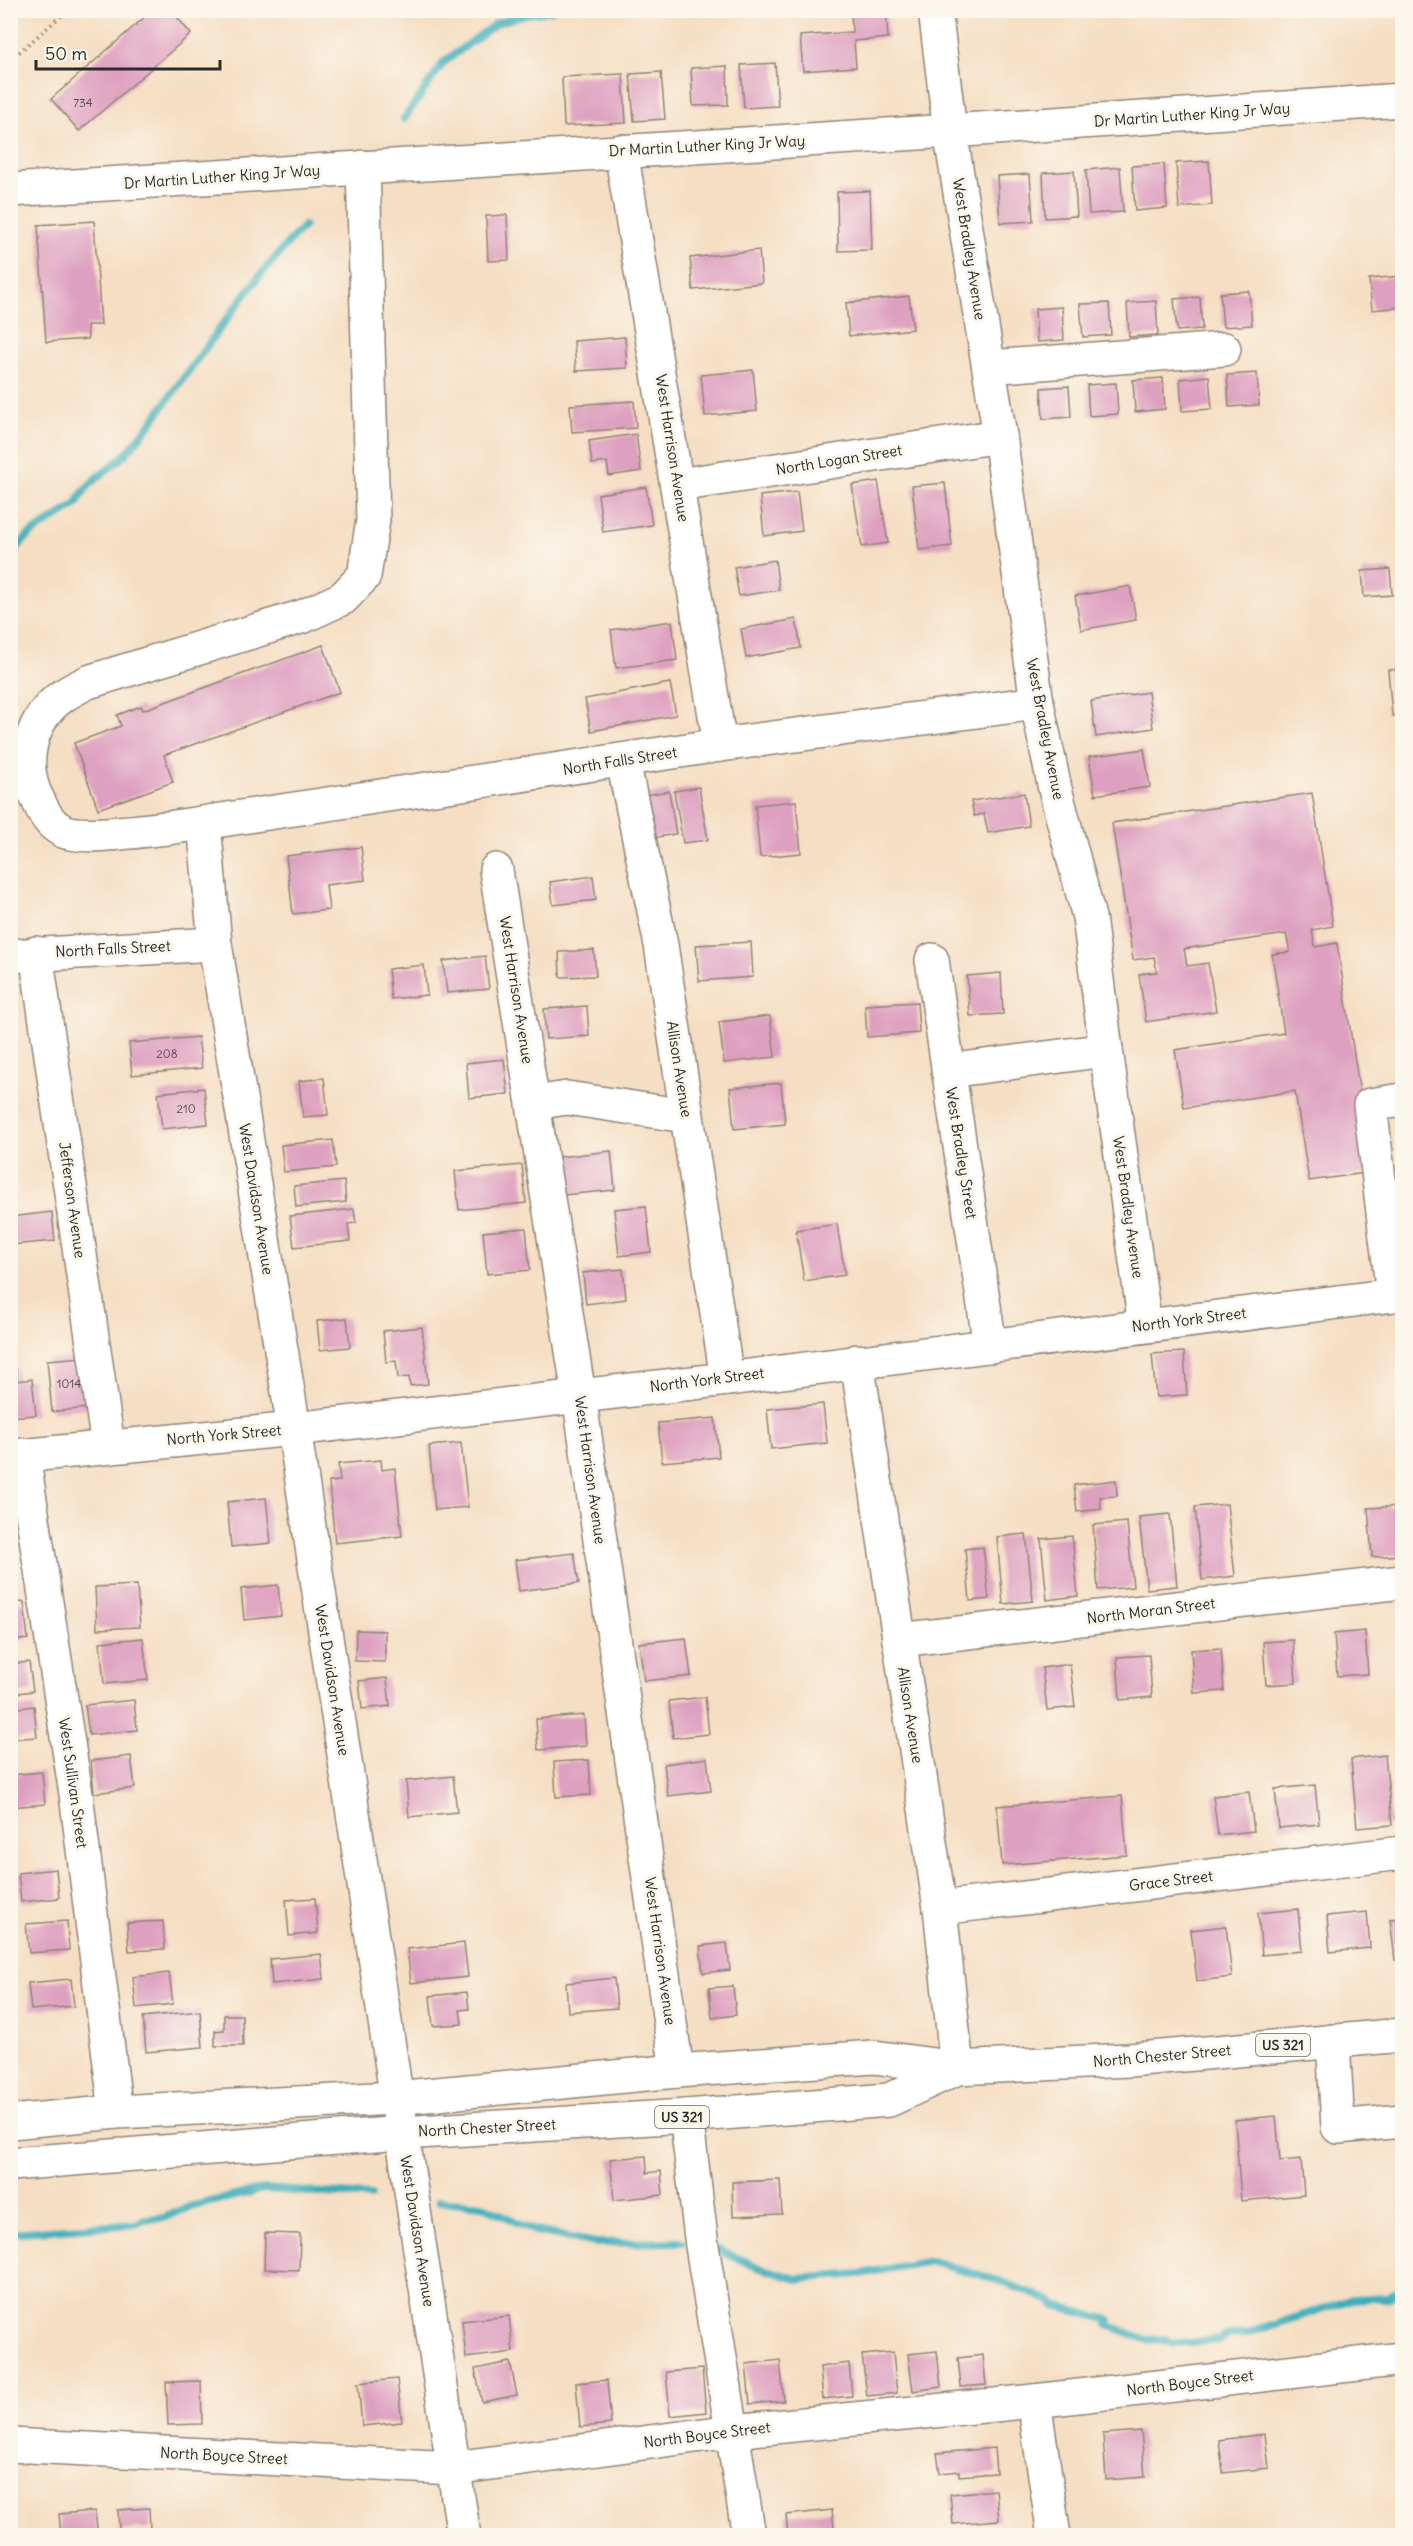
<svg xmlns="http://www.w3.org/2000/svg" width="1413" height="2546" font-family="Delius,sans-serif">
<rect width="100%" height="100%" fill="#fbf7ec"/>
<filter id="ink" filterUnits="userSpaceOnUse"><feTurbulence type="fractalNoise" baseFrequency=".0167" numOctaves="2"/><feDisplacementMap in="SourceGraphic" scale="12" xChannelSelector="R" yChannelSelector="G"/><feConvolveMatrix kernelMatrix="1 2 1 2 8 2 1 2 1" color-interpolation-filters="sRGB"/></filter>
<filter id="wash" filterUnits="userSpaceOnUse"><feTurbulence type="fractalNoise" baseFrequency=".008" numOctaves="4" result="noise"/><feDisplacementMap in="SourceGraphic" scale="24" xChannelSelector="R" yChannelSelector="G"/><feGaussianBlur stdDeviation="1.35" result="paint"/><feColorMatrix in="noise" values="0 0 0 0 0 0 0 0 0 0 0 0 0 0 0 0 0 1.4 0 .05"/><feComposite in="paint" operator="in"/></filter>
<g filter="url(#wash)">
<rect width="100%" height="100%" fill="#f5dec3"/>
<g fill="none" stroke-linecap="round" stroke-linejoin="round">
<g stroke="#3eaeba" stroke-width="8">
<polyline points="404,119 444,62 497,23 523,15 552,10"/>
<path d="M 10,555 L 30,534 L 77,504 C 84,482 112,469 127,452 C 148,430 164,404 182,380 C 221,327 259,272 304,226"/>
<polyline points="439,2201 482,2205 535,2231 596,2243 682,2242"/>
<polyline points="10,2233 136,2224 145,2219 163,2218 189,2207 264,2189 371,2196"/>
<polyline points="714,2248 760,2268 797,2279 860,2274 931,2261 997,2280 1051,2301 1055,2306 1110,2320 1108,2325 1147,2340 1165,2339 1175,2343 1220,2340 1228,2335 1246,2334 1352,2299 1388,2297 1396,2292 1402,2292"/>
</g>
</g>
<g id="blocks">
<g fill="#dea0c0">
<polygon points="153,10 171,10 191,34 79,131 51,99"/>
<polygon points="851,10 886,10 888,38 854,41 856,67 803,71 800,36 852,32"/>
<polygon points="775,63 778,106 744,108 741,65"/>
<polygon points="727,66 728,105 693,106 691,68"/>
<polygon points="661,72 665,119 634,121 630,74"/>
<polygon points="623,74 626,123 564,126 562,77"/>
<polygon points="1209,161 1212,205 1179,208 1176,163"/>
<polygon points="1164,164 1167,208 1135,211 1132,166"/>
<polygon points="1120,167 1123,212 1089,214 1086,170"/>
<polygon points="1074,171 1077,216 1045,218 1043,173"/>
<polygon points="1030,174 1033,221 1000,223 997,176"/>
<polygon points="870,191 872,250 838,251 837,192"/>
<polygon points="507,215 509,260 488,261 486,216"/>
<polygon points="94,221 101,325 87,325 88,339 46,342 38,225"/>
<polygon points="759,250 762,283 693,290 690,258"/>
<polygon points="1402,276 1402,307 1372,310 1369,279"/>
<polygon points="1249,291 1252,325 1223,327 1220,293"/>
<polygon points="909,296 913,329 849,336 846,303"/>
<polygon points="1200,297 1202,329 1177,331 1174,299"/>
<polygon points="1156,301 1158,335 1129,337 1127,303"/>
<polygon points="1109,303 1111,335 1083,337 1080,304"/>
<polygon points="1062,307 1064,340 1037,342 1035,309"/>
<polygon points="625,337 627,368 576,371 574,341"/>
<polygon points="753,370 757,411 705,416 701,375"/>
<polygon points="1257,373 1259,405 1229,407 1227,375"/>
<polygon points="1209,376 1212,409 1182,411 1180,379"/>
<polygon points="1163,378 1165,409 1135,412 1133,380"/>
<polygon points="1116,383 1118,414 1089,416 1087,385"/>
<polygon points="1069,386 1071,417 1043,419 1041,388"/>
<polygon points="634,401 636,428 572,432 570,405"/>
<polygon points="636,434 641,471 609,476 607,462 592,464 589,441"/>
<polygon points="878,481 888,543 862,547 852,485"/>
<polygon points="945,483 952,546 919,550 912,486"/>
<polygon points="646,487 652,525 603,532 598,494"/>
<polygon points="797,492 802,531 764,536 760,496"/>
<polygon points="775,560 779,590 739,596 734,567"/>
<polygon points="1390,569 1392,595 1364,597 1362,571"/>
<polygon points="1130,586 1136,620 1081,630 1075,596"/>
<polygon points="796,619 801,648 746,658 741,629"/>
<polygon points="672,621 677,660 616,668 611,630"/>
<polygon points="323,645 340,692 164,755 173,782 98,809 74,743 121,726 117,715 141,706 143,710"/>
<polygon points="1402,669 1402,715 1392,716 1388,670"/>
<polygon points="670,683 676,715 591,731 585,699"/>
<polygon points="1148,692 1153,728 1096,737 1091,701"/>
<polygon points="1144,749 1150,787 1095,795 1089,757"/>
<polygon points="699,787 708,840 683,843 674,791"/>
<polygon points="669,791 676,834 646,839 639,796"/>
<polygon points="1024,793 1029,826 988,833 984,814 974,816 971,801"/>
<polygon points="1312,793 1333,926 1312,930 1315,947 1337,943 1372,1172 1309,1181 1295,1091 1184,1108 1175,1050 1284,1033 1272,954 1290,952 1286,934 1184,949 1187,966 1208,963 1216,1011 1146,1022 1139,974 1157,972 1154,957 1133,960 1112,823"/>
<polygon points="796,801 801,853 760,857 755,805"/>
<polygon points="361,847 365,880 326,885 329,910 293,914 286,856"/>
<polygon points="593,876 596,900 553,905 550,882"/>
<polygon points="751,942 753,977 699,981 696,945"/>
<polygon points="594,950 596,976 560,977 559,952"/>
<polygon points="485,956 489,989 447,993 443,961"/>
<polygon points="424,965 427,995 391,999 388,969"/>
<polygon points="1001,973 1003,1014 970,1016 967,976"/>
<polygon points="917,1002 919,1033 867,1037 865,1005"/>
<polygon points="587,1006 589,1036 546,1039 544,1009"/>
<polygon points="770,1016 775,1057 724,1063 719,1022"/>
<polygon points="198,1037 202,1068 132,1075 129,1043"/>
<polygon points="504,1059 508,1094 469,1098 466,1063"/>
<polygon points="324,1078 328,1115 303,1117 299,1081"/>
<polygon points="781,1083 785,1124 734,1129 730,1088"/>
<polygon points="204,1088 208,1124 162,1129 158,1093"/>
<polygon points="333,1140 336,1167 284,1172 281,1145"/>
<polygon points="611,1151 615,1190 564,1195 559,1157"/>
<polygon points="522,1165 526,1203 459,1210 455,1171"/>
<polygon points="344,1181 346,1202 296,1207 294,1186"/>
<polygon points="646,1206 651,1252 619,1256 614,1209"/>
<polygon points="354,1209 356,1223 348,1224 350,1241 294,1247 290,1216"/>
<polygon points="52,1212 55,1241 11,1245 10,1217"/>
<polygon points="837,1224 845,1275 804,1281 796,1230"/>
<polygon points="526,1228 530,1270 487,1274 483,1232"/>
<polygon points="623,1269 626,1299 586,1304 583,1273"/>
<polygon points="347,1318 350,1347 320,1350 317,1321"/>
<polygon points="422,1327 428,1384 410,1386 409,1377 398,1378 396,1361 386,1362 383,1331"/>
<polygon points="1184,1352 1187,1395 1156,1397 1152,1354"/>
<polygon points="83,1357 87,1408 52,1412 47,1360"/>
<polygon points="16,1368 17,1381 32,1379 36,1415 10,1417 10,1369"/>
<polygon points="823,1404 827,1443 771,1449 767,1409"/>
<polygon points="715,1418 719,1457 662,1462 658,1423"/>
<polygon points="461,1443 468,1507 435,1510 429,1446"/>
<polygon points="381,1460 382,1470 395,1468 402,1536 335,1543 329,1482 340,1481 338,1464"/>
<polygon points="1116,1480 1117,1496 1100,1497 1101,1509 1077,1512 1074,1485"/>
<polygon points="266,1498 271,1543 231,1547 227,1502"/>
<polygon points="1227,1504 1235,1576 1202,1580 1195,1507"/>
<polygon points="1402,1506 1402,1555 1372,1557 1368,1508"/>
<polygon points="1170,1514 1177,1586 1147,1589 1139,1517"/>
<polygon points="1127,1522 1133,1587 1098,1590 1093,1525"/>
<polygon points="1026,1534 1033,1601 1003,1604 997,1537"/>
<polygon points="1072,1536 1078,1596 1047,1600 1041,1539"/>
<polygon points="983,1547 989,1599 970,1601 965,1549"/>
<polygon points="574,1553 579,1583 519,1591 515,1560"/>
<polygon points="137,1585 140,1627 97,1629 95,1587"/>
<polygon points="278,1585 281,1616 244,1620 241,1589"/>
<polygon points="24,1602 28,1639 10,1641 10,1603"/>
<polygon points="356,1630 385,1631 385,1662 355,1661"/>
<polygon points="1365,1631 1368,1674 1337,1676 1334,1634"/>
<polygon points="143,1638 148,1680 104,1684 100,1642"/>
<polygon points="686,1638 691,1676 644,1681 639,1643"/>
<polygon points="1293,1640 1296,1683 1266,1685 1263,1642"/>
<polygon points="1221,1648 1224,1691 1194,1693 1191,1650"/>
<polygon points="1149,1655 1152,1697 1120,1700 1117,1657"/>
<polygon points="29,1662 33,1691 10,1694 10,1664"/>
<polygon points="1070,1664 1075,1707 1047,1710 1042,1668"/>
<polygon points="387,1678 390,1706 362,1709 359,1681"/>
<polygon points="705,1697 709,1734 673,1738 669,1701"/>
<polygon points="134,1700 137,1730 89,1735 85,1705"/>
<polygon points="34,1706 37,1737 10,1739 10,1709"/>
<polygon points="584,1715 586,1746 538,1750 536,1719"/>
<polygon points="1385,1755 1392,1825 1357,1828 1351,1759"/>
<polygon points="131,1756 135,1788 94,1793 91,1761"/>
<polygon points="707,1758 711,1791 668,1796 664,1764"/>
<polygon points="589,1760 591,1795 556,1797 554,1762"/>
<polygon points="42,1772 45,1804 10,1807 10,1775"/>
<polygon points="453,1776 457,1812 409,1817 406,1781"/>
<polygon points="1315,1785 1319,1824 1279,1828 1275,1789"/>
<polygon points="1249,1792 1254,1831 1218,1835 1213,1796"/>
<polygon points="1122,1796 1127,1855 1002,1865 997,1806"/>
<polygon points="56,1869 59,1898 21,1902 18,1873"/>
<polygon points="315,1898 318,1933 289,1936 286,1900"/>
<polygon points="1298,1909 1302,1951 1262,1955 1258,1913"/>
<polygon points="1367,1912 1370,1948 1330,1952 1327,1916"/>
<polygon points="1402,1918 1402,1959 1395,1960 1390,1919"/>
<polygon points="67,1921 69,1950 29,1953 26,1924"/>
<polygon points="163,1921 165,1949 129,1951 127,1923"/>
<polygon points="1226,1926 1232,1977 1197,1981 1191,1930"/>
<polygon points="464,1943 468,1977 411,1983 407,1949"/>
<polygon points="727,1943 730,1970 703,1973 700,1946"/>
<polygon points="321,1954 324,1979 272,1984 270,1959"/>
<polygon points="169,1973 173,2004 136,2008 133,1977"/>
<polygon points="614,1978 617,2008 568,2012 566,1983"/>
<polygon points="71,1979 74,2006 31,2010 28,1983"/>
<polygon points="733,1986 736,2015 712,2018 709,1988"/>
<polygon points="467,1992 469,2009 460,2010 462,2024 433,2026 430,1996"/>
<polygon points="200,2011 203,2047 146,2052 143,2017"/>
<polygon points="224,2015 242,2015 243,2046 215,2046 215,2031 224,2030"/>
<polygon points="1276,2116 1280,2161 1301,2159 1304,2195 1241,2201 1235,2120"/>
<polygon points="646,2156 647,2173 661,2171 663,2195 614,2200 610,2159"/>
<polygon points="780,2180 782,2214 733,2216 732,2182"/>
<polygon points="265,2233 300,2234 299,2270 264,2269"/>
<polygon points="509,2316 513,2352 466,2358 462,2321"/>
<polygon points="10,2351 18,2351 15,2391 10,2390"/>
<polygon points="937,2351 941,2387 913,2391 908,2354"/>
<polygon points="893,2352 897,2393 867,2396 862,2355"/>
<polygon points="983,2355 986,2385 961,2387 958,2358"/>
<polygon points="780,2360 784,2401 750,2404 746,2364"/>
<polygon points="510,2362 517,2395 482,2402 475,2369"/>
<polygon points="849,2363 852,2396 823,2399 820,2367"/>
<polygon points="702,2369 706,2412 670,2416 666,2372"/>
<polygon points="397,2379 402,2422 362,2426 358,2383"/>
<polygon points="607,2380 611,2424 580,2427 576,2383"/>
<polygon points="201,2381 202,2424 168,2425 166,2382"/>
<polygon points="1141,2431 1145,2477 1106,2480 1103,2434"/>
<polygon points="1265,2434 1269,2468 1223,2473 1219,2440"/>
<polygon points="994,2448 996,2473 959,2476 959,2471 940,2473 937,2453"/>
<polygon points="996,2490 999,2520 953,2524 950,2494"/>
<polygon points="149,2508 150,2529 119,2530 118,2510"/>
<polygon points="832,2510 835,2536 788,2536 786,2515"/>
<polygon points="95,2511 98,2536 61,2536 59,2514"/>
</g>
</g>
</g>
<g filter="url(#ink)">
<use href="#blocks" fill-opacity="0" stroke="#908477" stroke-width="1.5"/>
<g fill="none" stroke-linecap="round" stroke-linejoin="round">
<g stroke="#908477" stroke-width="36">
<g id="minor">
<polyline points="935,10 950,131 1000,436 1037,703 1055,789 1089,917 1106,1050 1145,1325"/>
<polyline points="621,151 720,745"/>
<path d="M 363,167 L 373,520 L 364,576 L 343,598 L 304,616 L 88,682 C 80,686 72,690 64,695 C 30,718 19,764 38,800 C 44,813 49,824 63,831 C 84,840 143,830 168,828 L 720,745 L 1037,703"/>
<polyline points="989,367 1224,349"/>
<polyline points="678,485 1000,436"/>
<polyline points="623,761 661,945 727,1379"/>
<polyline points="204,823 215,944 294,1429 464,2536"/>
<polyline points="496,870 579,1395 677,2071"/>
<polyline points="36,953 108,1446"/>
<polyline points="10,956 215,944"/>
<polyline points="932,960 990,1346"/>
<polyline points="948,1071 1106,1050"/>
<polyline points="534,1103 567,1098 686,1116"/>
<polyline points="1393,1295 1370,1105 1402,1100"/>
<polyline points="857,1361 940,1908 957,2068"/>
<polyline points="23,1455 76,1794 116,2112"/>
<polyline points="10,1457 294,1429 727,1379 1402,1294"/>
<polyline points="899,1640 1402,1582"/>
<polyline points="940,1908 1402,1853"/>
<polyline points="1333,2041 1338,2127 1402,2121"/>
<polyline points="686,2116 702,2246 749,2536"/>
<polyline points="1034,2401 1054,2536"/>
<polyline points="10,2445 454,2468 733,2431 1034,2401 1402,2359"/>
</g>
</g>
<g stroke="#908477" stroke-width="36">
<g id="major">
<polyline points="10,190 950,131 1402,100"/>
<polyline points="10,2122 116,2112 395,2098 677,2071 874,2057 957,2068 1129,2060 1402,2035"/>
<polyline points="10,2164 401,2133 686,2116 889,2100 957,2068"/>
</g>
</g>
<polyline stroke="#908477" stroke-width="4" stroke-dasharray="1.5 4.5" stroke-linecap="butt" points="10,60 68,10"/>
<use href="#minor" stroke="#fff" stroke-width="33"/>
<use href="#major" stroke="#fff" stroke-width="33"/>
</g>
</g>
<g text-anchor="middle" stroke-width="6" stroke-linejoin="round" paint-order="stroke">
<g font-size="12" fill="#584850">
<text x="83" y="107">734</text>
<text x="167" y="1058">208</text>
<text x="186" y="1113">210</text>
<text x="69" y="1388">1014</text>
</g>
<g fill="#fbf7ec" stroke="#696865" stroke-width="1.5">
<rect x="1256" y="2034" width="54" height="22" rx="4.5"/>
<rect x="655" y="2106" width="54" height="22" rx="4.5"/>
</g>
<g font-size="14" font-weight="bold" fill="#2b2b2b">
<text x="1283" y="2050">US 321</text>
<text x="682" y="2122">US 321</text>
</g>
<g font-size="15" fill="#2b2b2b" stroke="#fbf7ec">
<text transform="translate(1192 115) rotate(-4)" y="5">Dr Martin Luther King Jr Way</text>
<text transform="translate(707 146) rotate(-3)" y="5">Dr Martin Luther King Jr Way</text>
<text transform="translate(222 177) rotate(-4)" y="5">Dr Martin Luther King Jr Way</text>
<text transform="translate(969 249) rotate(81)" y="5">West Bradley Avenue</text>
<text transform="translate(672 448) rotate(81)" y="5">West Harrison Avenue</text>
<text transform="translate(839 460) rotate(-9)" y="5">North Logan Street</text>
<text transform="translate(1045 729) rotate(79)" y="5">West Bradley Avenue</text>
<text transform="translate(620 761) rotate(-9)" y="5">North Falls Street</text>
<text transform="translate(113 949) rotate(-3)" y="5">North Falls Street</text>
<text transform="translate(516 990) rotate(81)" y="5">West Harrison Avenue</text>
<text transform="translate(679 1069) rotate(81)" y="5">Allison Avenue</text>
<text transform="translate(961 1153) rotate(81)" y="5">West Bradley Street</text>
<text transform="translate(256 1199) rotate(81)" y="5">West Davidson Avenue</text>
<text transform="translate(72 1200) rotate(82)" y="5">Jefferson Avenue</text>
<text transform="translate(1128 1207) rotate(82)" y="5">West Bradley Avenue</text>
<text transform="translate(1189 1320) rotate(-7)" y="5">North York Street</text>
<text transform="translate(707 1380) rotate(-7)" y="5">North York Street</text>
<text transform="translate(224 1435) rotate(-5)" y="5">North York Street</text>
<text transform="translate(590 1470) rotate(82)" y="5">West Harrison Avenue</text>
<text transform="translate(1151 1611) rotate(-7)" y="5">North Moran Street</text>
<text transform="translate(332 1680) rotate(81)" y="5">West Davidson Avenue</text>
<text transform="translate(910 1715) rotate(81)" y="5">Allison Avenue</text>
<text transform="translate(73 1783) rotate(82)" y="5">West Sullivan Street</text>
<text transform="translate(1171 1881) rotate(-7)" y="5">Grace Street</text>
<text transform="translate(660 1951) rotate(82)" y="5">West Harrison Avenue</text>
<text transform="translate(1162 2056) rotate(-5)" y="5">North Chester Street</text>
<text transform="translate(487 2128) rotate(-3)" y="5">North Chester Street</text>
<text transform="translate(417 2231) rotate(81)" y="5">West Davidson Avenue</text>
<text transform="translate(1190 2383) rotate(-7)" y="5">North Boyce Street</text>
<text transform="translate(707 2435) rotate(-7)" y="5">North Boyce Street</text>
<text transform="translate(224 2456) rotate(3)" y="5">North Boyce Street</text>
</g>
</g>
<rect width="1413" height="2546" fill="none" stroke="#fbf7ec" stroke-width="36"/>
<path d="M36 60v9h184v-9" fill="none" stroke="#2b2b2b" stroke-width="3"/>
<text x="45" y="60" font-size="18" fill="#2b2b2b" stroke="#fbf7ec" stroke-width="4.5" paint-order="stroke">50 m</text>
</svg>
